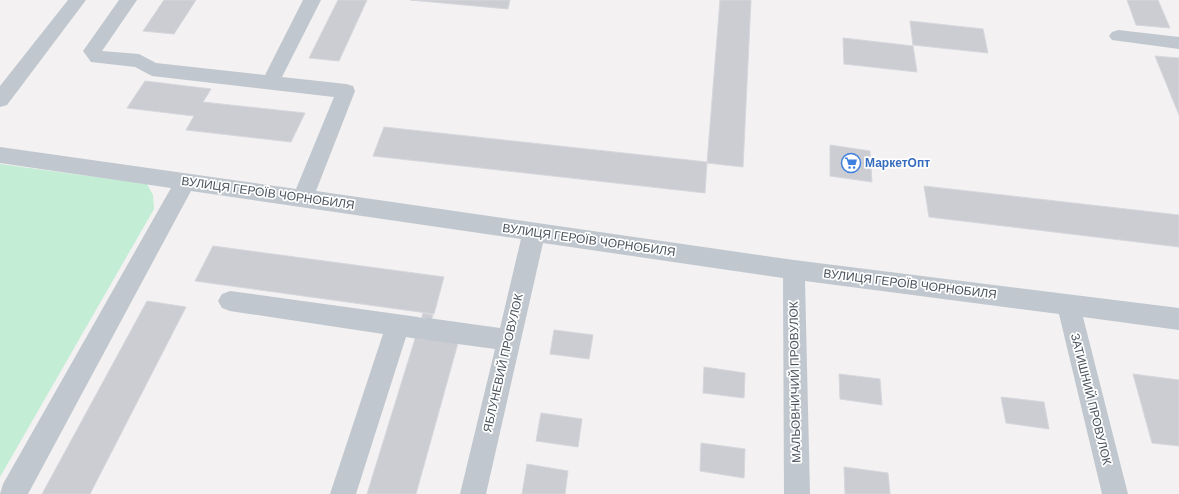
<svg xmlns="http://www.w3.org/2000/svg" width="1179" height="494" font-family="'DM Sans',sans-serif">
<rect width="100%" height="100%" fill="#f3f1f1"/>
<polygon fill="#c3edd5" points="0,164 147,184 153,195 154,209 0,477"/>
<g fill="#cbcdd3" stroke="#d5d7dc">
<polygon points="164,0 196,0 174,34 143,31"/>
<polygon points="338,0 367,0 339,61 309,58"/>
<polygon points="410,0 510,0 508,9"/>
<polygon points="720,0 751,0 743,167 707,163"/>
<polygon points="1127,0 1158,0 1170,28 1136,25"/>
<polygon points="910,21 983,29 988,53 913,45"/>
<polygon points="843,38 913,46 917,72 844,64"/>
<polygon points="1155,56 1179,58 1179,115"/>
<polygon points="145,81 211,89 203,102 305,113 291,142 186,130 194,116 127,108"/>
<polygon points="384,127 707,162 705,193 373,156"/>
<polygon points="830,145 870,151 872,182 830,176"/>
<polygon points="924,186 1179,215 1179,247 929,217"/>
<polygon points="213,246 444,277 434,314 195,281"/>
<polygon points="147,301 186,307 90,494 42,494"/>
<polygon points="423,313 433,315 428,329 458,343 416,494 367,494"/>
<polygon points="554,330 593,335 589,359 550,354"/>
<polygon points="704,367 745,373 744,398 703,393"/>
<polygon points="839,374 880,379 882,405 840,399"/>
<polygon points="1133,374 1179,380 1179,446 1152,443"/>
<polygon points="1001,397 1044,402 1049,429 1006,423"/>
<polygon points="541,413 582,419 578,447 536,441"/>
<polygon points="701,443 745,449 744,478 700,471"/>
<polygon points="527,464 568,471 565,494 522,494"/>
<polygon points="844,467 888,473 890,494 845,494"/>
</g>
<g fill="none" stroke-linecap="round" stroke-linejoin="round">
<g fill="#c0c7ce" fill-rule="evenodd">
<polygon points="68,0 86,0 7,105 0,107 0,86"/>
<polygon points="119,0 137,0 102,51 139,54 156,63 265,75 303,0 321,0 282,77 346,84 353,86 355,91 316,191 794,260 1179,308 1179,330 1083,317 1128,494 1102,494 1059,314 805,281 810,494 784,494 783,278 543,243 486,494 460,494 495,349 428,340 422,338 418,339 406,337 356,494 330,494 383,334 230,311 222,308 218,301 222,294 230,291 418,317 424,319 428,318 500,328 521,239 191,191 28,494 0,494 3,484 171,188 0,163 0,147 296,189 334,97 152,76 135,67 91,62 83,51"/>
<polygon points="1118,30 1179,37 1179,49 1112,40 1109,36 1112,32"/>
</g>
</g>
<defs>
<g id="supermarket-ring" transform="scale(1)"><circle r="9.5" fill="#fff" stroke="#3f7fe0" stroke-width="1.5"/><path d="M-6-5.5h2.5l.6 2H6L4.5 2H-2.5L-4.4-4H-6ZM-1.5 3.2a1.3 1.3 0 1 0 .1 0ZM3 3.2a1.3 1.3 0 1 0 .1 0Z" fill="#3f7fe0"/></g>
</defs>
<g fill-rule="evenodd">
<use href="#supermarket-ring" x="851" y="163"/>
</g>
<g text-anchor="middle" stroke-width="3.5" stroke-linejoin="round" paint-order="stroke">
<g font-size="12" font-weight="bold" fill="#366cbe" stroke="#fff" text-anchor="start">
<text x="865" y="167">МаркетОпт</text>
</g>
<g font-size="12" fill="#4a535d" stroke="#fff">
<text transform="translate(268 193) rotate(8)" y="4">ВУЛИЦЯ ГЕРОЇВ ЧОРНОБИЛЯ</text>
<text transform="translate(589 240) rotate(8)" y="4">ВУЛИЦЯ ГЕРОЇВ ЧОРНОБИЛЯ</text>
<text transform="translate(910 284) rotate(7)" y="4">ВУЛИЦЯ ГЕРОЇВ ЧОРНОБИЛЯ</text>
<text transform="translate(503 363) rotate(-77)" y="4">ЯБЛУНЕВИЙ ПРОВУЛОК</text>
<text transform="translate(795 382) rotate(-91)" y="4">МАЛЬОВНИЧИЙ ПРОВУЛОК</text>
<text transform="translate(1091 399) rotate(76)" y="4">ЗАТИШНИЙ ПРОВУЛОК</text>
</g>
</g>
</svg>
